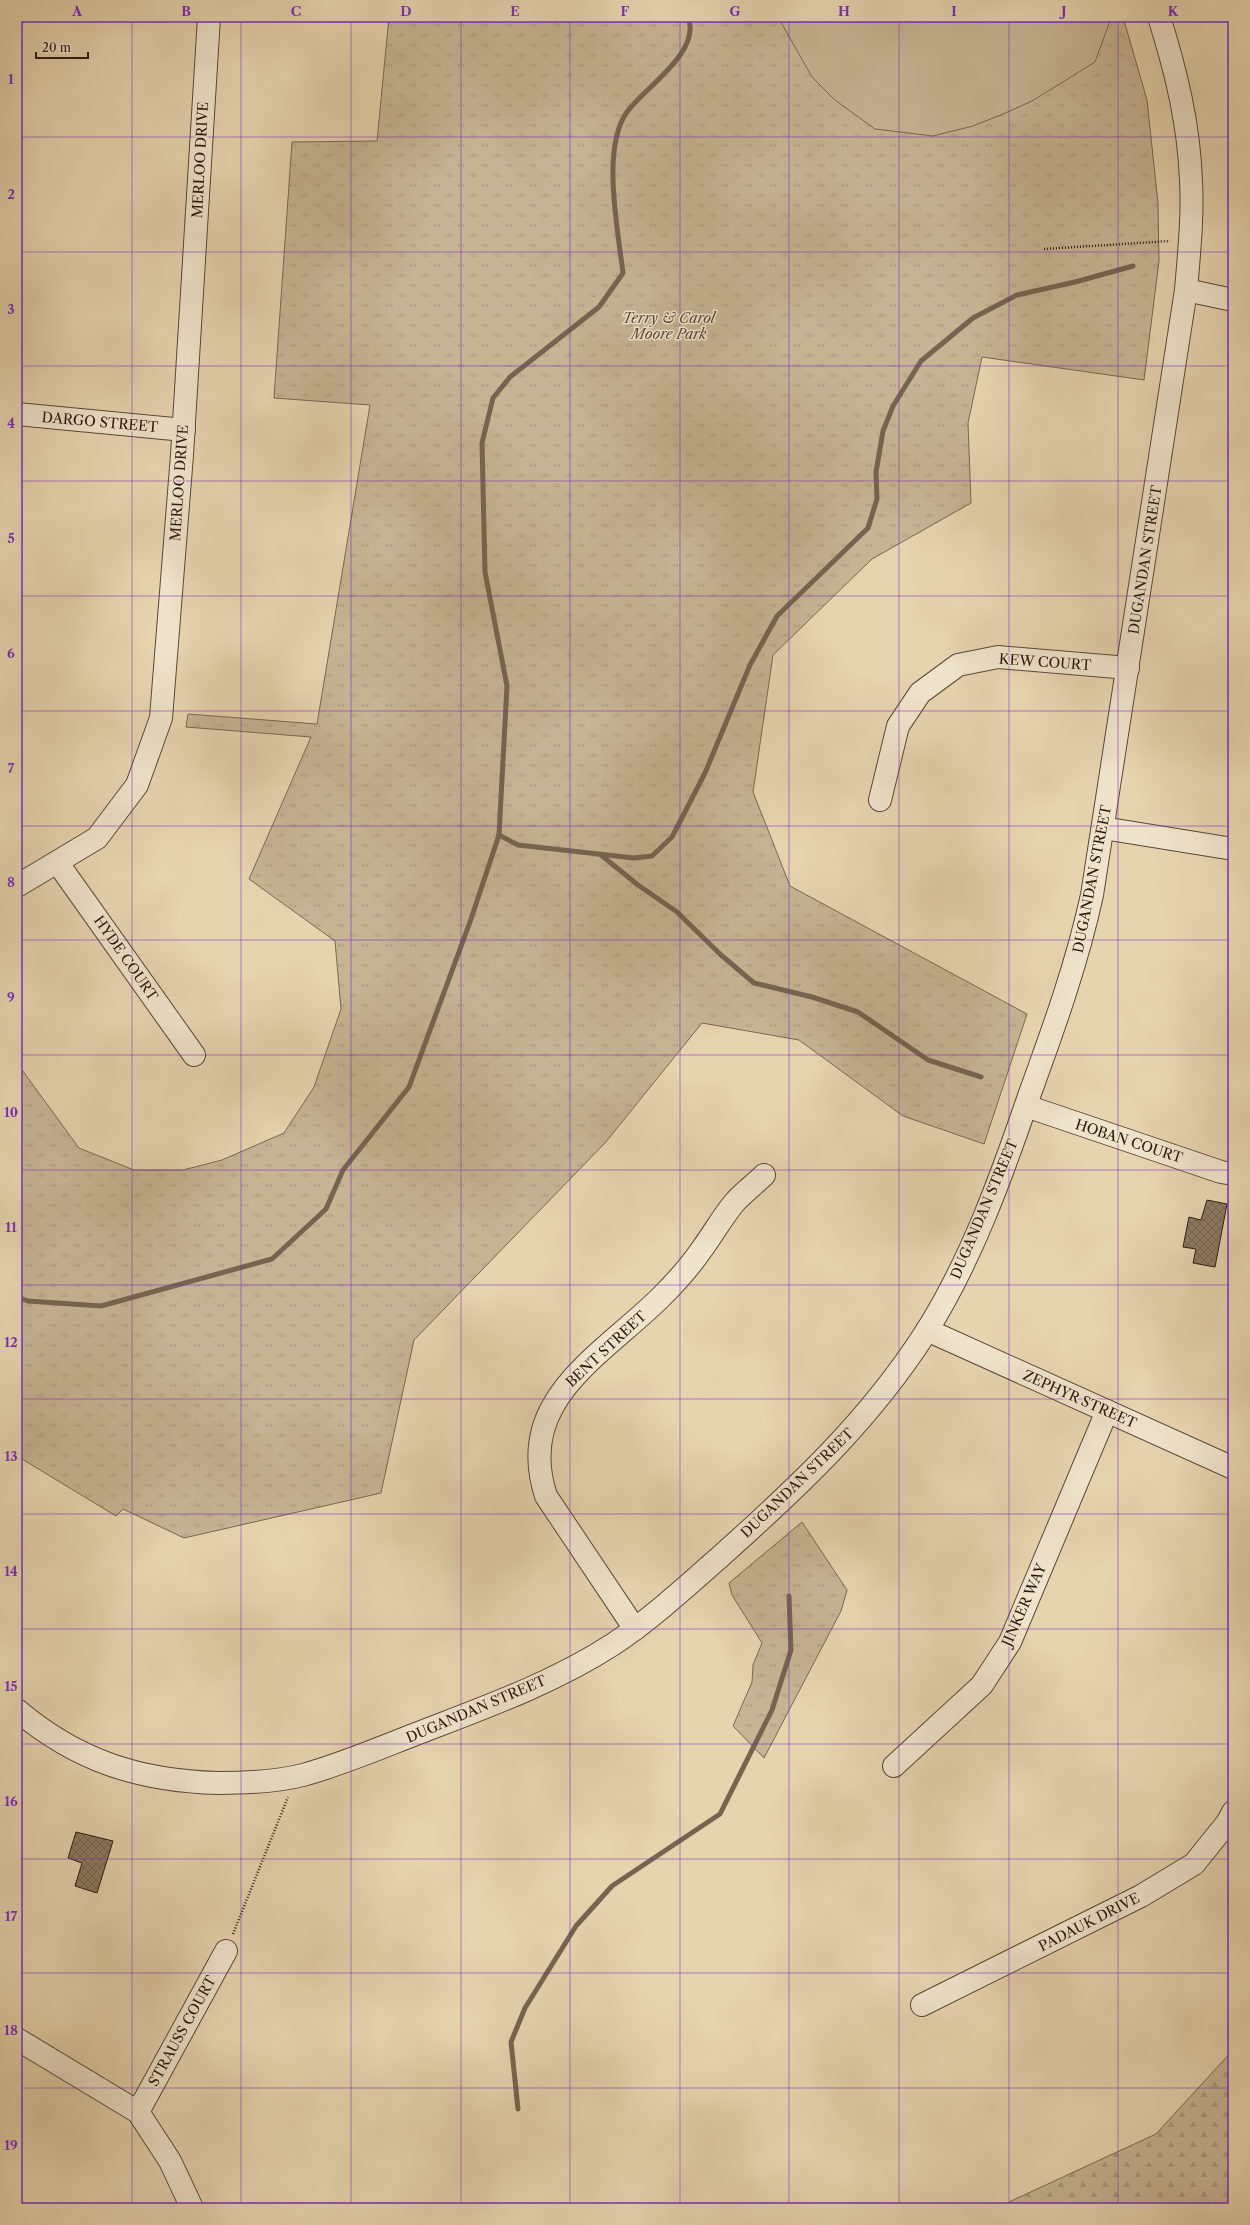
<svg xmlns="http://www.w3.org/2000/svg" width="1250" height="2225" font-family="'Libre Caslon Text',serif">
<defs>
<pattern id="grass-tufts" width="24" height="20" patternUnits="userSpaceOnUse"><rect width="24" height="20" fill="#c6b494"/><path d="M3 7l-1-3M5 7V3M7 7l1-3M15 17l-1-3M17 17v-4M19 17l1-3" fill="none" stroke="#aa9a7f"/></pattern>
<pattern id="forest-firs" width="22" height="20" patternUnits="userSpaceOnUse"><rect width="22" height="20" fill="#c6b494"/><path d="M5 1l3.5 6h-7zM16 11l3.5 6h-7z" fill="#aa9a7f"/></pattern>
<pattern id="building-cross-hatch" width="8" height="8" patternUnits="userSpaceOnUse"><rect width="8" height="8" fill="#8d7b63"/><path d="M0 0l8 8M0 8l8-8" fill="none" stroke="#736450"/></pattern>
</defs>
<rect width="100%" height="100%" fill="#e6d4af"/>
<filter id="stains"><feTurbulence type="fractalNoise" baseFrequency=".005" numOctaves="4"/><feColorMatrix values="0 0 0 0 .2 0 0 0 0 .09 0 0 0 0 .02 0 0 0 .5 -.17"/></filter>
<radialGradient id="worn" r=".72"><stop offset=".6" stop-color="#630" stop-opacity="0"/><stop offset="1" stop-color="#630" stop-opacity=".3"/></radialGradient>
<g fill="url(#grass-tufts)" stroke="#796752">
<polygon points="389,17 1123,17 1147,100 1158,203 1159,261 1144,380 982,357 968,423 971,503 872,559 773,655 753,792 790,886 1027,1014 984,1144 903,1116 799,1040 702,1023 605,1143 414,1340 381,1493 184,1538 123,1509 116,1516 17,1456 17,1063 79,1148 134,1170 183,1170 222,1160 284,1133 314,1087 341,1009 335,941 249,879 311,737 186,727 188,714 317,724 370,405 274,398 292,142 377,141"/>
<polygon points="802,1522 847,1590 841,1611 764,1758 733,1726 752,1682 753,1665 762,1643 732,1595 729,1583"/>
</g>
<polygon fill="url(#forest-firs)" stroke="#796752" points="1233,2050 1233,2208 996,2208 1156,2134"/>
<polygon fill="#c6b494" stroke="#796752" points="778,17 1108,17 1110,21 1095,62 1032,101 1003,114 973,126 933,136 875,129 835,100 812,77"/>
<g fill="none" stroke-linecap="round" stroke-linejoin="round">
<g stroke="#76644f" stroke-width="5">
<polyline points="499,835 518,845 634,858 652,856 672,837 705,773 750,665 777,616 868,528 877,499 876,472 883,431 893,406 921,361 973,318 1017,295 1075,282 1133,266"/>
<polyline points="601,855 638,885 677,912 721,955 754,983 812,997 858,1012 928,1060 981,1077"/>
<path d="M 17,1297 L 28,1301 L 101,1306 L 272,1259 L 326,1209 L 343,1170 L 409,1087 L 470,922 L 499,835 L 507,686 L 485,572 L 482,443 L 493,398 L 510,377 L 599,307 L 623,273 C 618,230 601,148 627,112 C 645,87 702,52 688,17"/>
<polyline points="518,2109 511,2042 525,2008 576,1926 612,1886 720,1814 772,1710 791,1650 789,1596"/>
</g>
</g>
<g fill="url(#building-cross-hatch)" stroke="#2c1a11">
<polygon points="1207,1200 1227,1204 1215,1267 1193,1263 1196,1249 1183,1247 1189,1217 1201,1220"/>
<polygon points="76,1832 113,1841 97,1893 75,1886 82,1863 68,1858"/>
</g>
<g fill="none" stroke-linecap="round" stroke-linejoin="round">
<g stroke="#5a4838" stroke-width="24">
<g id="minor">
<polyline points="1186,290 1233,300"/>
<polyline points="17,414 184,430"/>
<polyline points="880,800 898,726 920,693 958,665 998,657 1128,668"/>
<polyline points="1103,828 1233,849"/>
<polyline points="57,862 194,1055"/>
<polyline points="17,886 97,838 137,785 161,718 182,455 209,17"/>
<polyline points="1026,1106 1221,1172 1233,1174"/>
<polyline points="927,1330 1233,1468"/>
<path d="M 635,1629 L 546,1496 C 536,1465 537,1434 553,1406 C 575,1365 630,1329 663,1295 C 677,1281 691,1265 702,1249 C 713,1234 723,1216 735,1202 C 744,1192 755,1184 764,1175"/>
<path d="M 17,1710 C 77,1761 140,1781 218,1783 C 246,1783 276,1782 303,1775 C 343,1764 382,1747 421,1732 C 486,1707 553,1683 612,1645 C 651,1619 686,1587 721,1556 C 799,1486 869,1421 926,1332 C 971,1261 1002,1175 1029,1096 C 1053,1030 1077,964 1092,895 L 1186,290 C 1189,254 1193,217 1191,181 C 1189,124 1176,71 1159,17"/>
<polyline points="894,1766 982,1685 1010,1642 1107,1411"/>
<polyline points="922,2005 1141,1896 1194,1864 1227,1823 1233,1812"/>
<polyline points="17,2039 138,2112 170,2161 192,2208"/>
<polyline points="138,2112 226,1951"/>
</g>
</g>
<g stroke="#2c1a11" stroke-width="2.5" stroke-dasharray="1 2" stroke-linecap="butt">
<polyline points="1044,249 1170,241"/>
<polyline points="233,1934 288,1797"/>
</g>
<use href="#minor" stroke="#efe3cb" stroke-width="22"/>
</g>
<path fill="none" stroke="#7b2cbf" stroke-width="1" stroke-opacity="0.55" d="M 132,17 L 132,2208M 241,17 L 241,2208M 351,17 L 351,2208M 461,17 L 461,2208M 570,17 L 570,2208M 680,17 L 680,2208M 789,17 L 789,2208M 899,17 L 899,2208M 1009,17 L 1009,2208M 1118,17 L 1118,2208M 17,137 L 1233,137M 17,252 L 1233,252M 17,366 L 1233,366M 17,481 L 1233,481M 17,596 L 1233,596M 17,711 L 1233,711M 17,826 L 1233,826M 17,940 L 1233,940M 17,1055 L 1233,1055M 17,1170 L 1233,1170M 17,1285 L 1233,1285M 17,1399 L 1233,1399M 17,1514 L 1233,1514M 17,1629 L 1233,1629M 17,1744 L 1233,1744M 17,1859 L 1233,1859M 17,1973 L 1233,1973M 17,2088 L 1233,2088"/>
<g text-anchor="middle" stroke-width="3" stroke-linejoin="round" paint-order="stroke">
<g font-size="14" fill="#2c1a11" stroke="#efe3cb">
<text transform="translate(200 160) rotate(-87)" y="5">MERLOO DRIVE</text>
<text transform="translate(100 422) rotate(5)" y="5">DARGO STREET</text>
<text transform="translate(179 483) rotate(-86)" y="5">MERLOO DRIVE</text>
<text transform="translate(1145 560) rotate(-81)" y="5">DUGANDAN STREET</text>
<text transform="translate(1045 662) rotate(4)" y="5">KEW COURT</text>
<text transform="translate(1092 879) rotate(-79)" y="5">DUGANDAN STREET</text>
<text transform="translate(126 958) rotate(55)" y="5">HYDE COURT</text>
<text transform="translate(1129 1141) rotate(18)" y="5">HOBAN COURT</text>
<text transform="translate(984 1209) rotate(-67)" y="5">DUGANDAN STREET</text>
<text transform="translate(606 1349) rotate(-43)" y="5">BENT STREET</text>
<text transform="translate(1080 1399) rotate(24)" y="5">ZEPHYR STREET</text>
<text transform="translate(797 1483) rotate(-44)" y="5">DUGANDAN STREET</text>
<text transform="translate(1024 1605) rotate(-66)" y="5">JINKER WAY</text>
<text transform="translate(476 1709) rotate(-23)" y="5">DUGANDAN STREET</text>
<text transform="translate(1089 1922) rotate(-27)" y="5">PADAUK DRIVE</text>
<text transform="translate(182 2031) rotate(-61)" y="5">STRAUSS COURT</text>
</g>
<g font-size="14" font-style="italic" fill="#5a4838" stroke="#efe3cb">
<text x="669" y="323">Terry &amp; Carol<tspan x="669" dy="16">Moore Park</tspan></text>
</g>
</g>
<rect width="1250" height="2225" fill="none" stroke="#e6d4af" stroke-width="44"/>
<path d="M36 52v6h52v-6" fill="none" stroke="#2c1a11" stroke-width="2"/>
<text x="42" y="52" font-size="12" fill="#2c1a11" stroke="#efe3cb" stroke-width="3" paint-order="stroke">20 m</text>
<rect x="22" y="22" width="1206" height="2181" fill="none" stroke="#7b2cbf" stroke-width="1.5"/>
<g font-size="13" text-anchor="middle" font-weight="bold" fill="#7b2cbf">
<text x="77" y="16">A</text>
<text x="186" y="16">B</text>
<text x="296" y="16">C</text>
<text x="406" y="16">D</text>
<text x="515" y="16">E</text>
<text x="625" y="16">F</text>
<text x="735" y="16">G</text>
<text x="844" y="16">H</text>
<text x="954" y="16">I</text>
<text x="1064" y="16">J</text>
<text x="1173" y="16">K</text>
<text x="11" y="84">1</text>
<text x="11" y="199">2</text>
<text x="11" y="314">3</text>
<text x="11" y="428">4</text>
<text x="11" y="543">5</text>
<text x="11" y="658">6</text>
<text x="11" y="773">7</text>
<text x="11" y="887">8</text>
<text x="11" y="1002">9</text>
<text x="11" y="1117">10</text>
<text x="11" y="1232">11</text>
<text x="11" y="1347">12</text>
<text x="11" y="1461">13</text>
<text x="11" y="1576">14</text>
<text x="11" y="1691">15</text>
<text x="11" y="1806">16</text>
<text x="11" y="1921">17</text>
<text x="11" y="2035">18</text>
<text x="11" y="2150">19</text>
</g>
<rect width="100%" height="100%" filter="url(#stains)"/>
<rect width="100%" height="100%" fill="url(#worn)"/>
</svg>
